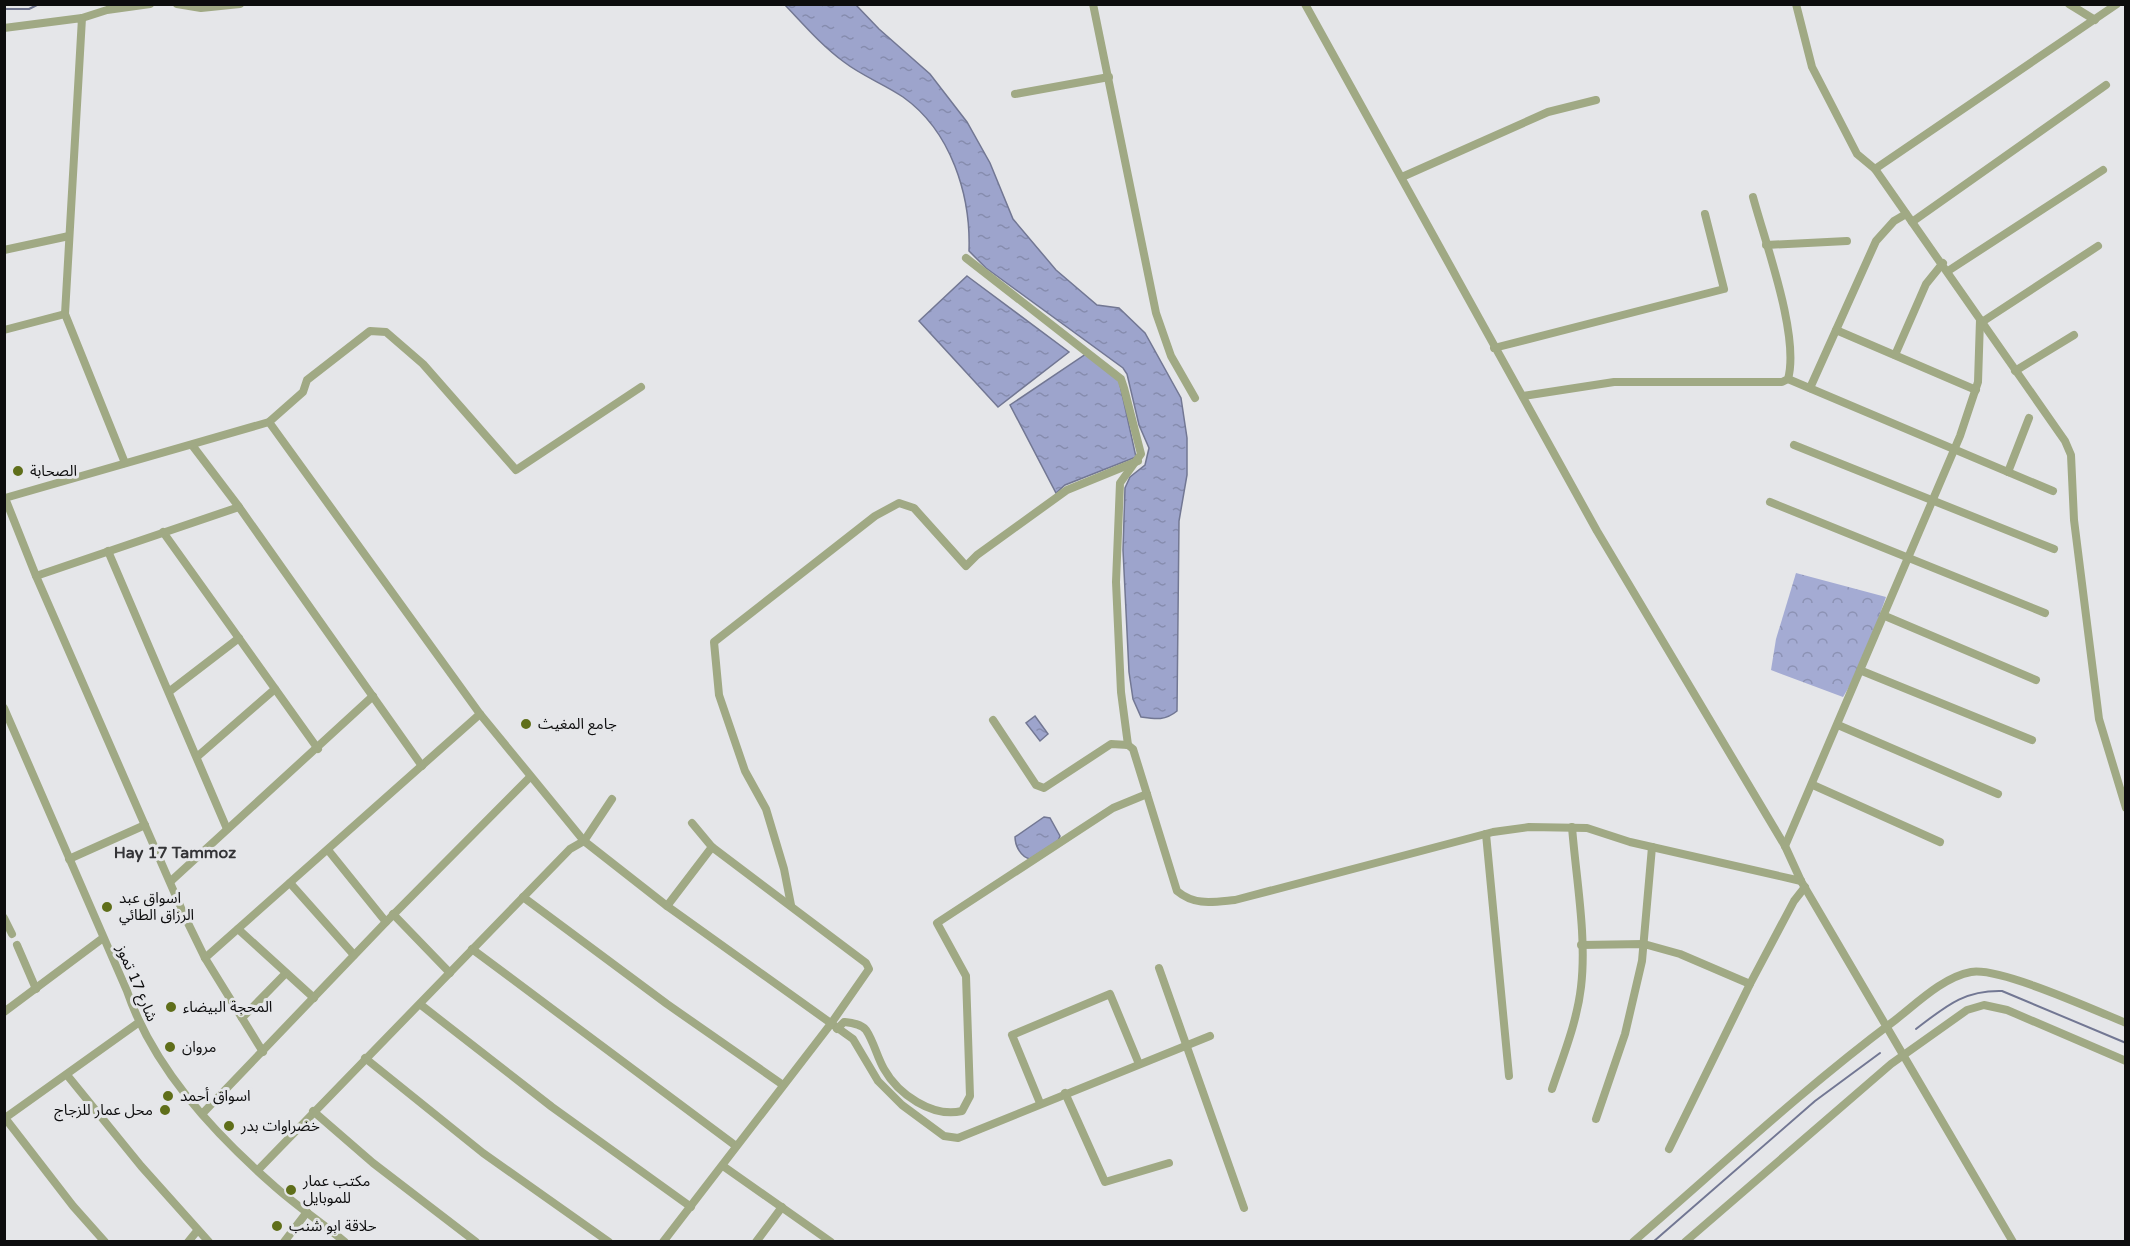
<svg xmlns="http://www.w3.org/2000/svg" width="2130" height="1246" font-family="'Varela Round','Noto Sans Arabic',sans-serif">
<defs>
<pattern id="forest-crowns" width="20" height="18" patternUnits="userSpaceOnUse" patternTransform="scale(1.5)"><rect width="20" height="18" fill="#a4abd3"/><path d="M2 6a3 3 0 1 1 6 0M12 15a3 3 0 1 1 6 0" fill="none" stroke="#8c92b4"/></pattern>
<pattern id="water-ripples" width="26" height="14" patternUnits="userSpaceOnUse" patternTransform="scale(1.5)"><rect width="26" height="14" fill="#9da4cc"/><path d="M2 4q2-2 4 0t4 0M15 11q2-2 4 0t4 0" fill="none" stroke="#868cae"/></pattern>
</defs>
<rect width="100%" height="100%" fill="#e5e6e9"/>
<polygon fill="url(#forest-crowns)" points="1796,573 1886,597 1861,667 1843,697 1771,670 1776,639"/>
<g fill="url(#water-ripples)" stroke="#727793" stroke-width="1.5">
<path d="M 785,5 L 856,5 L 879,29 L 930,74 L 967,122 L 990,163 L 1013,219 L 1056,270 L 1097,305 L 1119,308 L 1145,333 L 1181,398 L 1187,438 L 1187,475 L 1179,521 L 1177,711 C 1165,721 1155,719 1141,717 L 1133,699 L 1129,672 L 1123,550 L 1125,488 L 1130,477 L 1145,465 L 1149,448 L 1139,425 L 1127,374 L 1123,368 L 986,268 L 969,251 C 971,195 951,131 903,97 C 884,84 862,76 844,62 C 822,46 804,25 785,5 Z"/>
<polygon points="967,276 1069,352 998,407 919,321"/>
<polygon points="1086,354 1119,380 1136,457 1065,485 1056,493 1010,405"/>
<polygon points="1035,716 1048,734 1040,741 1026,723"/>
<path d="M 1044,817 L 1050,818 L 1060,836 L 1058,841 L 1030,859 C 1021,857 1015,846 1015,837 Z"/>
</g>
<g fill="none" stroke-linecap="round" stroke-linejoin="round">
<g stroke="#727793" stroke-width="2">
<polyline points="4,9 29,9 39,4"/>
<path d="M 1916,1029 C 1945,1007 1963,990 2002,991 L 2126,1043"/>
<polyline points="1653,1242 1815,1101 1880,1053"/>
</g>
<g stroke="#a0a984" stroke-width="8">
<polyline points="177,4 201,8 240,4"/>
<polyline points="1093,4 1156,313 1171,356 1195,398"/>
<polyline points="1305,4 1597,531 1785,846 1801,881 2013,1242"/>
<polyline points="1796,4 1812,67 1857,154 1875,169 2065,441 2071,455 2074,520 2099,719 2126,808"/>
<polyline points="2069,4 2095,20"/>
<polyline points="82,18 107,10 150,4"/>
<polyline points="4,28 82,18 65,314 125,463"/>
<polyline points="1015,94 1109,77"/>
<polyline points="1875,169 2117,4"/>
<polyline points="1402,177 1548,112 1596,100"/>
<polyline points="1912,222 2106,85"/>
<polyline points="1766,245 1847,241"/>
<polyline points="4,250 69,236"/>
<polyline points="966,258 1121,379 1124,388 1141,454 1120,483 1116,582 1121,692 1128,745"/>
<polyline points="1948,271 2103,170"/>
<polyline points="1982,322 2098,246"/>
<polyline points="4,330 65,314"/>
<polyline points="1836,330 1976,390"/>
<polyline points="1494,348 1724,289 1705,214"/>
<polyline points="1895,355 1926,284 1943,263"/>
<polyline points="2015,371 2074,335"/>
<polyline points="1788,379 2053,491"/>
<polyline points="1810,388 1876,241 1894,221 1906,214"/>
<path d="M 1523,396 L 1614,382 L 1782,382 L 1788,379 C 1800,336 1765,242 1753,197"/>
<polyline points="269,422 480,714 584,841 667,906 853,1039 878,1081 902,1105 944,1136 958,1138 1210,1036"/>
<polyline points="192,445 239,507 422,766"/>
<polyline points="1794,445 2054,549"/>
<polyline points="2008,472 2029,418"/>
<polyline points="1770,502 2045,613"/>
<polyline points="163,532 318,749"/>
<polyline points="108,551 227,829"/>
<polyline points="36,576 239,507"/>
<polyline points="1885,616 2036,680"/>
<polyline points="1862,671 2032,740"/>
<polyline points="170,691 239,638"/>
<path d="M 4,708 L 127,991 C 153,1067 212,1131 272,1184 C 295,1205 321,1222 345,1242"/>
<path d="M 993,720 L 1036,785 L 1044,788 L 1111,744 L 1128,745 L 1133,749 L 1177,891 C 1195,906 1213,902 1235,900 L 1493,832 L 1529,827 L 1587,828 L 1630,842 L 1801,881"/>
<polyline points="1838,725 1998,794"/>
<polyline points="198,756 275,689"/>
<polyline points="1813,785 1940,842"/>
<polyline points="1486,834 1509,1076"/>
<polyline points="1785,846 1960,436 1978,382 1980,320"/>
<polyline points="328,850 386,922"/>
<polyline points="69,859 145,825"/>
<polyline points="171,881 373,696"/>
<polyline points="290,883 354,955"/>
<polyline points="523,897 667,1004 783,1085"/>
<polyline points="791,905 784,869 766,809 745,771 719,695 714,642 875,516 899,503 914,508 966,566 977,555 1067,490 1138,461"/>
<polyline points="667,906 712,847"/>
<polyline points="393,914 450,973"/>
<polyline points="4,918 12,934"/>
<polyline points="238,929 314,998"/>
<polyline points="17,945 36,989"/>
<polyline points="1581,945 1644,944 1680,954 1750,984"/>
<polyline points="472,949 736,1146"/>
<polyline points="205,958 480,714"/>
<polyline points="1159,968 1244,1208"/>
<polyline points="421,1005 552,1107 691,1207"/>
<polyline points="4,1012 103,938"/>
<polyline points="242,1018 286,973"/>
<path d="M 837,1029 L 844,1022 C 852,1023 861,1024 866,1030 C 874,1042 877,1057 884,1069 C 898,1094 932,1118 962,1111 L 970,1096 L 966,976 L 937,923 L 1113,808 L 1147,794"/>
<polyline points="263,1052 205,958 185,917 36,576 5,498 269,422 303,392 307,380 370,331 386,332 423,364 516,470 641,387"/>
<polyline points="365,1058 483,1153 609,1242"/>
<polyline points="67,1075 141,1166 209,1242"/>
<path d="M 1552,1089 C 1563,1056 1577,1022 1581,987 C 1587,937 1576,878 1572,827"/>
<polyline points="1065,1093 1105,1182 1169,1163"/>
<polyline points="1040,1103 1012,1035 1110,994 1139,1064"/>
<polyline points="313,1111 373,1163 476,1242"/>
<polyline points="203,1113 386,922 530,777"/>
<polyline points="1596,1119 1625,1034 1642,961 1652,847"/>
<polyline points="1669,1149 1750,984 1794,901 1805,887"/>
<polyline points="723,1166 831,1242"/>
<polyline points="258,1170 570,849 584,841 612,799"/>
<polyline points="105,1242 73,1206 5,1118 138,1023"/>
<polyline points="188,1242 197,1231"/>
<polyline points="284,1242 307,1212"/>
<polyline points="663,1242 830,1025 869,969 866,963 712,847 692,823"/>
<polyline points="756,1242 782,1207"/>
<path d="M 1633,1242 C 1720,1167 1803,1089 1894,1021 C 1916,1004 1943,977 1971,972 C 2000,967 2094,1010 2126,1023"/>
<polyline points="1685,1242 1891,1064 1967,1010 1984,1005 2007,1010 2126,1061"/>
</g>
</g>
<g fill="#5f6e1a" stroke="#e5e6e9" stroke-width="2">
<circle cx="18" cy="471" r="6"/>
<circle cx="526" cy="724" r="6"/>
<circle cx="107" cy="907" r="6"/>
<circle cx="171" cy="1007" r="6"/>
<circle cx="170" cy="1047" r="6"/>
<circle cx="168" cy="1096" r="6"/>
<circle cx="165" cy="1110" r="6"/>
<circle cx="229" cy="1126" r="6"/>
<circle cx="291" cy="1190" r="6"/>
<circle cx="277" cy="1226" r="6"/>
</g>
<g text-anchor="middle" stroke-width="6" stroke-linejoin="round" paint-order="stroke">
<g font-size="15" fill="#0d0d0e" stroke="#e5e6e9" text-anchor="start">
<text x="30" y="476">الصحابة</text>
<text x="538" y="729">جامع المغيث</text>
<text x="119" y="903">اسواق عبد<tspan x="119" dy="17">الرزاق الطائي</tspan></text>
<text x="183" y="1012">المحجة البيضاء</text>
<text x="182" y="1052">مروان</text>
<text x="180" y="1101">اسواق أحمد</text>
<text x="153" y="1115" text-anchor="end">محل عمار للزجاج</text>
<text x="241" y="1131">خضراوات بدر</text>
<text x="303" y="1186">مكتب عمار<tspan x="303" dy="17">للموبايل</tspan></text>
<text x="289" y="1231">حلاقة ابو شنب</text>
</g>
<g font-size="15" fill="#0d0d0e" stroke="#e5e6e9">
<text transform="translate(137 983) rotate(67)" y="5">شارع 17 تموز</text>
</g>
<g font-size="16" font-weight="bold" fill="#343437" stroke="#e5e6e9">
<text x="175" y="858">Hay 17 Tammoz</text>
</g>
</g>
<rect width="2130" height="1246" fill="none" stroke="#0d0d0e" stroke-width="12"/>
</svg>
